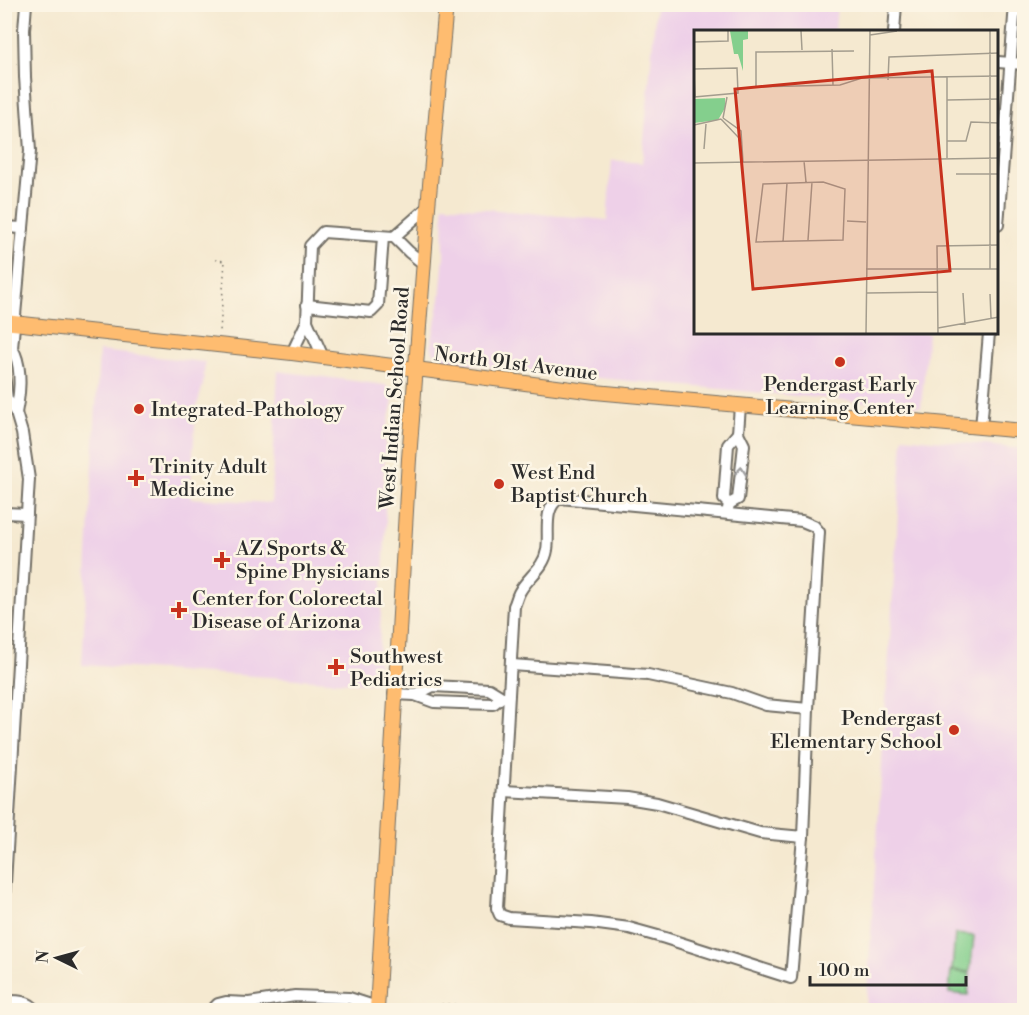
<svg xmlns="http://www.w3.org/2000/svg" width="1029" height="1015" font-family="'Libre Bodoni',serif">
<rect width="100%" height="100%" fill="#fcf5e5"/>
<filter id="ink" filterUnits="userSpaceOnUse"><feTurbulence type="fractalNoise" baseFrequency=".0167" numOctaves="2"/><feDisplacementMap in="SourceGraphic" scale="12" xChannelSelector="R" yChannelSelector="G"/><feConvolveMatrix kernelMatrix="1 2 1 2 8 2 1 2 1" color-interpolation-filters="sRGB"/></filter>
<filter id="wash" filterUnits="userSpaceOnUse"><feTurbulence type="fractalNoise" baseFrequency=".008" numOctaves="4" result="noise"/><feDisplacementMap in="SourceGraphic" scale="24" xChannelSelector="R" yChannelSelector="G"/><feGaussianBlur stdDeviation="1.35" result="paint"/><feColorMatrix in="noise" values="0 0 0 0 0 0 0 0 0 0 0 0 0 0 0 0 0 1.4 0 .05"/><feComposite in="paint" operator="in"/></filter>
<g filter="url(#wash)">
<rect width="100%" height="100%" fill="#f5e9d0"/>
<g fill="#eed0e8">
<polygon points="656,5 837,5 835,31 696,32 696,333 928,333 921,407 564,375 443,361 433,352 431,345 440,299 444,255 443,205 607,220 612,160 642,163"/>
<polygon points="99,351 205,362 203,385 196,409 190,498 271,503 278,371 385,385 391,390 393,401 386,432 383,486 386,522 377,684 82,665"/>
<polygon points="903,437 1024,449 1024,1010 866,1010"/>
</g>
<g fill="#84cf8d" stroke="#587d5c" stroke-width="1.5">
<polygon points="955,934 974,936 970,972 952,970"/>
<polygon points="951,971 970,973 968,995 949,993"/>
</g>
</g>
<g filter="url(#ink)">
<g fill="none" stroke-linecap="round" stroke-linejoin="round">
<g stroke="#726e65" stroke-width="14">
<g id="minor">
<polyline points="894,32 896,4"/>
<polyline points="998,62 1024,64"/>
<polyline points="998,225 1015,4"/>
<polyline points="4,227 23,228"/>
<polyline points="394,237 409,252 424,264"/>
<polyline points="307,305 371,312 378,305 383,237"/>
<polyline points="307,321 323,357"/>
<path d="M 12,348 C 23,366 20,393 16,413"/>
<polyline points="292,353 307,321 310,246 323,232 394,237 428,207"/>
<polyline points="4,369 5,360 12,348 30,151 25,77 24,30 26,4"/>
<polyline points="4,375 7,399 16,413 22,433 29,479 4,900"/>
<polyline points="981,428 989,333"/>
<path d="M 560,498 L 802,521 L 814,526 L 819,532 L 808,709 L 803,837 L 791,978 L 665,938 L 629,928 L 591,923 L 509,918 L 500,915 L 497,908 L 514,606 C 516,602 517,597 519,593 C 527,577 544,569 547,550 C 550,533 542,508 560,498 Z"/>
<polyline points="729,504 738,499 744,445 738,433 740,406"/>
<polyline points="728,509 729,504 724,499 728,445 738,433"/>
<polyline points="4,513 27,514"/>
<polyline points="512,665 648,675 732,693 766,705 808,709"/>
<polyline points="394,694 415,695 434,702 460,703 493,704 502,697"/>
<polyline points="415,695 433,686 489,689 502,697 507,697"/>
<polyline points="504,791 627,798 657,803 760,833 803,837"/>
<path d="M 4,1001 C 16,1001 29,1000 35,1010"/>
<polyline points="212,1010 218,1004 226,1002 249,1003 295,996 349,998 377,1007"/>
</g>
</g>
<g stroke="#726e65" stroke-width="16">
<g id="major">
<polyline points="4,322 292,353 595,392 1024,431"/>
<polyline points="377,1010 409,459 428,207 446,4"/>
</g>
</g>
<g stroke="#726e65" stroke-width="1.5" stroke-dasharray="1.5 4.5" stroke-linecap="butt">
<polyline points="215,260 225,261 220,331"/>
<polyline points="406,1010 444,1004 579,1010"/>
</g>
<use href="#minor" stroke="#fff" stroke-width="10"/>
<use href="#major" stroke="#febc70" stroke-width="14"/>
</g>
<defs><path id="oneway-chevron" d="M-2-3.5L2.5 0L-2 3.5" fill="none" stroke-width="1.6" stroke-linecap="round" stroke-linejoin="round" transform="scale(1.5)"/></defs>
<use stroke="#a0a0a0" href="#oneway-chevron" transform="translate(741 471) rotate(-84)"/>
</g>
<g fill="#c8321e" stroke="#fcf5e5" stroke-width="2">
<circle cx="840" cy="362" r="6"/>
<circle cx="139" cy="409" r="6"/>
<path d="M133 469h6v6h6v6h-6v6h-6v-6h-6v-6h6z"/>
<circle cx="499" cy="484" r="6"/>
<path d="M219 551h6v6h6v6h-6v6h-6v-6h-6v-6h6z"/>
<path d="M176 601h6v6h6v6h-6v6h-6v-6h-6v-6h6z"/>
<path d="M333 658h6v6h6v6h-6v6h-6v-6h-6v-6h6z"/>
<circle cx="954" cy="730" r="6"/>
</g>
<g text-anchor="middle" stroke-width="5" stroke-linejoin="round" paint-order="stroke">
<g font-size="20" fill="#2b2b2b" stroke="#fcf5e5">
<text transform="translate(516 363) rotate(7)" y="7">North 91st Avenue</text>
<text transform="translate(394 398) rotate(-86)" y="7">West Indian School Road</text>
</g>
<g font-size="20" fill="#2b2b2b" stroke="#fcf5e5" text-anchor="start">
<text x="840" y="391" text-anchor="middle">Pendergast Early<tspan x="840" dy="23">Learning Center</tspan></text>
<text x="151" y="416">Integrated-Pathology</text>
<text x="150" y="473">Trinity Adult<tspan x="150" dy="23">Medicine</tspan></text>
<text x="511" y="479">West End<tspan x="511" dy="23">Baptist Church</tspan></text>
<text x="236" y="555">AZ Sports &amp;<tspan x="236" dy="23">Spine Physicians</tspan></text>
<text x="192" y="605">Center for Colorectal<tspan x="192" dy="23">Disease of Arizona</tspan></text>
<text x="350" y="663">Southwest<tspan x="350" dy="23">Pediatrics</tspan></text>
<text x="942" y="725" text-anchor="end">Pendergast<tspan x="942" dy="23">Elementary School</tspan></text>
</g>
</g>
<g transform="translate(694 30)">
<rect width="304" height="304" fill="#f5e9d0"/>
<path d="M 36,1 L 54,1 L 54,9 L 49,10 L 49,41 L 44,24 L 40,24 ZM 31,68 L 31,78 L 24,90 L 0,93 L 0,69 Z" fill="#84cf8d"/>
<path fill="none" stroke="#a49d8e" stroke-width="1.5" d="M 107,1 L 108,20M 296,1 L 296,239M 176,5 L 203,1M 0,12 L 34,11 L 34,1M 138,19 L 139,55M 160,21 L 62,22 L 62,57 L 146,55 L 168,48 L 305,46M 0,39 L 43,38 L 44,63 L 0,67M 0,43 L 1,67M 194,50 L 195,27 L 305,23M 253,70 L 305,69M 29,88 L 47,101 L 49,132M 29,88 L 33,67M 27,89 L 45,108 L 49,130M 0,95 L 27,89M 253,111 L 272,111 L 277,92 L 305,93M 10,119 L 12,94M 253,128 L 253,47M 110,131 L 112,152M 0,133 L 305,128M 262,144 L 305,144M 129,152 L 151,159 L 149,210 L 62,212 L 69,154 ZM 153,191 L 172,192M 114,210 L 118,152M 89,212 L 93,153M 172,239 L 305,239M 173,263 L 243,262M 269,263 L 271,295M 296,264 L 297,288M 244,298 L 305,287M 172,304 L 176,1M 244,304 L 243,216 L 305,215"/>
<path fill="#c8321e" fill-opacity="0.15" stroke="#c8321e" stroke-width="3" d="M 238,41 L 256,241 L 59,259 L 41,59 Z"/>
<rect width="304" height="304" fill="none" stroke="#2b2b2b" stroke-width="3"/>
</g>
<rect width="1029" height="1015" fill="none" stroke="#fcf5e5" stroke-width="24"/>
<g transform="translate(57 958) rotate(275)" stroke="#fcf5e5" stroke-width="4.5" paint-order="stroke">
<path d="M0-4.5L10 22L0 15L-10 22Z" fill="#2b2b2b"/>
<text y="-9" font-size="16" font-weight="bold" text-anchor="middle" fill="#2b2b2b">N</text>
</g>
<path d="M810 976v9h156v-9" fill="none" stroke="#2b2b2b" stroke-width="3"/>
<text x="819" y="976" font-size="18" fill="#2b2b2b" stroke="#fcf5e5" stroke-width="4.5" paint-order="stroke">100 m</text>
</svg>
